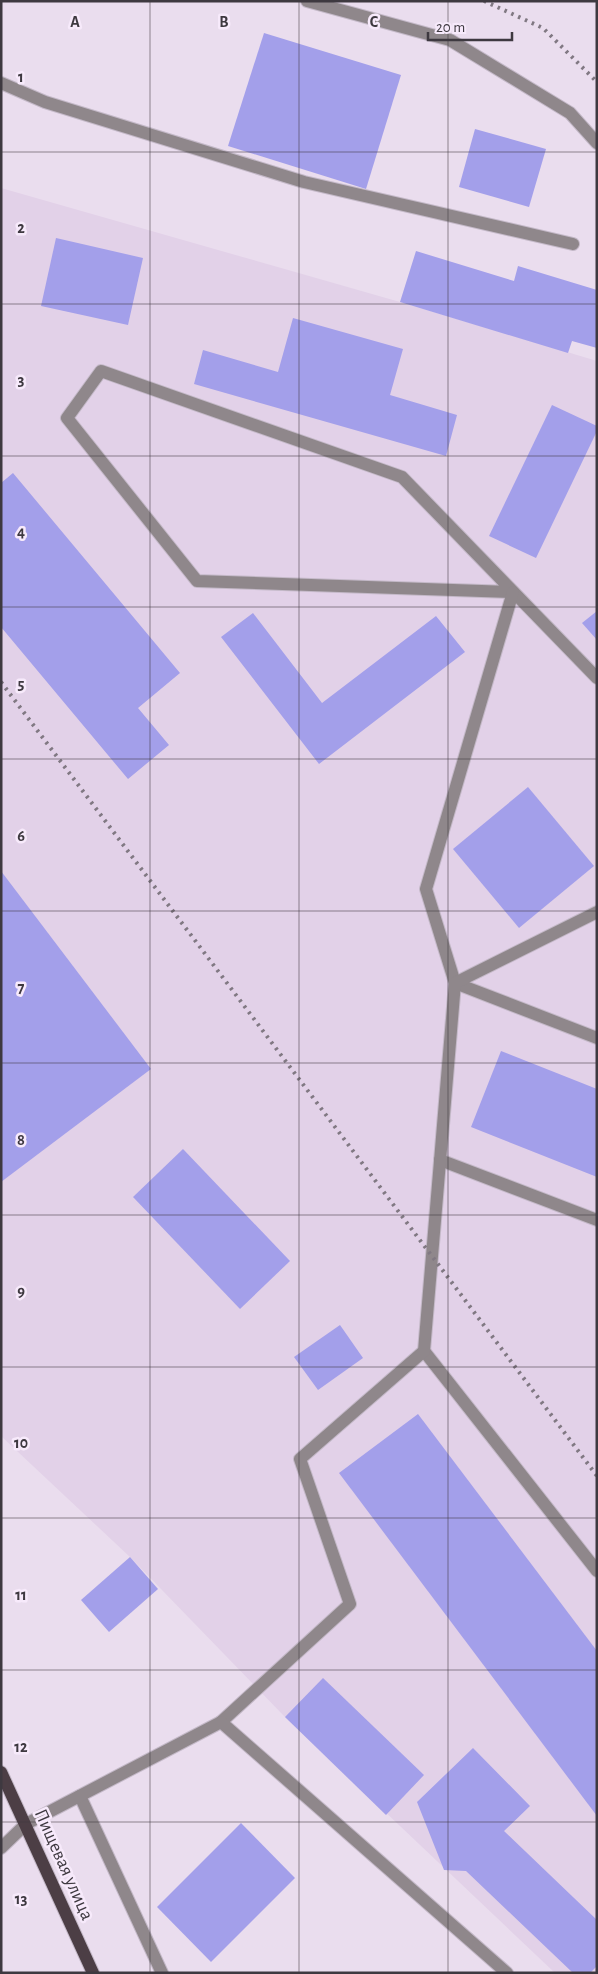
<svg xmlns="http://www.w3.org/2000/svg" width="598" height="1974" font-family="'Alegreya Sans',sans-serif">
<rect width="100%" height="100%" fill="#eaddee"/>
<polygon fill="#e2d1e8" points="1,188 400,302 597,361 597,1973 555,1973 285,1717 130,1557 1,1436"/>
<g fill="#a39fea">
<polygon points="264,33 401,75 366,189 228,146"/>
<polygon points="475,129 546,149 529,207 459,187"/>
<polygon points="56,238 143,258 128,325 41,306"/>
<polygon points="416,251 514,281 518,266 597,290 597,348 572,341 568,353 400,302"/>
<polygon points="293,318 403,349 390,395 457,415 446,456 194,384 203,350 278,372"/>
<polygon points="552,405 597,426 597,431 536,558 489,536"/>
<polygon points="13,473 180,673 138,708 169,745 128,779 1,627 1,483"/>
<polygon points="597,611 597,640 582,623"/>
<polygon points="253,613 322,703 436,616 465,652 319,764 221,637"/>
<polygon points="528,787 594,866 519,928 453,849"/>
<polygon points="1,871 151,1069 1,1182"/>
<polygon points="501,1051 597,1089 597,1177 471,1127"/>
<polygon points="183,1149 290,1261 240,1309 133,1197"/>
<polygon points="340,1325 363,1358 318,1390 294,1357"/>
<polygon points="418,1414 597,1651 597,1816 339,1473"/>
<polygon points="130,1557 158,1589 109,1632 81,1600"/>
<polygon points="323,1678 424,1775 386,1815 285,1717"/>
<polygon points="473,1748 530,1806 504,1831 597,1920 597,1966 590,1973 573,1973 466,1871 444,1870 417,1802"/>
<polygon points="241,1823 295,1878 211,1962 157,1907"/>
</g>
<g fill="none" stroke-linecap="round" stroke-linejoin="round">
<g stroke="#c4b9c8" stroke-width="14">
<g id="minor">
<polyline points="307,1 450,40 570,113 597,143"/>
<polyline points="1,83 45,102 304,182 573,244"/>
<polyline points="513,592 197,581 67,418 101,371 402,477 597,678"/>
<polyline points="513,592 426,889 455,983 597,1038"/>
<polyline points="440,1160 597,1220"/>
<polyline points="424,1351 597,1571"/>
<polyline points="221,1722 350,1604 300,1459 424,1351 455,983 597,912"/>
<polyline points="80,1796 162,1973"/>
<polyline points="1,1848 26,1824 221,1722 507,1973"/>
</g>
</g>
<g stroke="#c4b9c8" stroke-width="14">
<polyline id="major" points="1,1772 93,1973"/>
</g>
<use href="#minor" stroke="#8f878b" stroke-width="12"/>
<use href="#major" stroke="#4c3e45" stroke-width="12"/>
<g stroke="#807882" stroke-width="4" stroke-dasharray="2.5 5" stroke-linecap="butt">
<polyline points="484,1 543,28 597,82"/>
<polyline points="1,682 597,1476"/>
</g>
</g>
<path fill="none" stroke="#3e3940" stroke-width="1" stroke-opacity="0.55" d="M 150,1 L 150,1973M 299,1 L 299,1973M 448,1 L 448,1973M 1,152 L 597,152M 1,304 L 597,304M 1,456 L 597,456M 1,607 L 597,607M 1,759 L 597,759M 1,911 L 597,911M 1,1063 L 597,1063M 1,1215 L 597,1215M 1,1367 L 597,1367M 1,1518 L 597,1518M 1,1670 L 597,1670M 1,1822 L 597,1822"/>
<g text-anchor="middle" stroke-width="5" stroke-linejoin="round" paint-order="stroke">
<g font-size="19" fill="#3e3940" stroke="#f7eafb">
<text transform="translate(65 1864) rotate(66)" y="7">Пищевая улица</text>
</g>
</g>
<g font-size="16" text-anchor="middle" font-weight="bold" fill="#3e3940" stroke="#f7eafb" stroke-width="5" stroke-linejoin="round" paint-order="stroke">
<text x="75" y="27">A</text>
<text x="224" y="27">B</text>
<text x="374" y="27">C</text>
<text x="21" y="82">1</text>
<text x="21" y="233">2</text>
<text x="21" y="385">3</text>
<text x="21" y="537">4</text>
<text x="21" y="689">5</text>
<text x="21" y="841">6</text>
<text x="21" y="993">7</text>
<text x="21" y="1145">8</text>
<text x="21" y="1296">9</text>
<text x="21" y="1448">10</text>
<text x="21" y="1600">11</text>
<text x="21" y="1752">12</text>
<text x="21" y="1904">13</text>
</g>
<rect width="598" height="1974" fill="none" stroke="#3e3940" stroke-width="5"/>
<path d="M428 32v8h84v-8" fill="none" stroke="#3e3940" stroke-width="2.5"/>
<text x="436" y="32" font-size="15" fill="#3e3940" stroke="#f7eafb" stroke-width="4" paint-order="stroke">20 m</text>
</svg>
